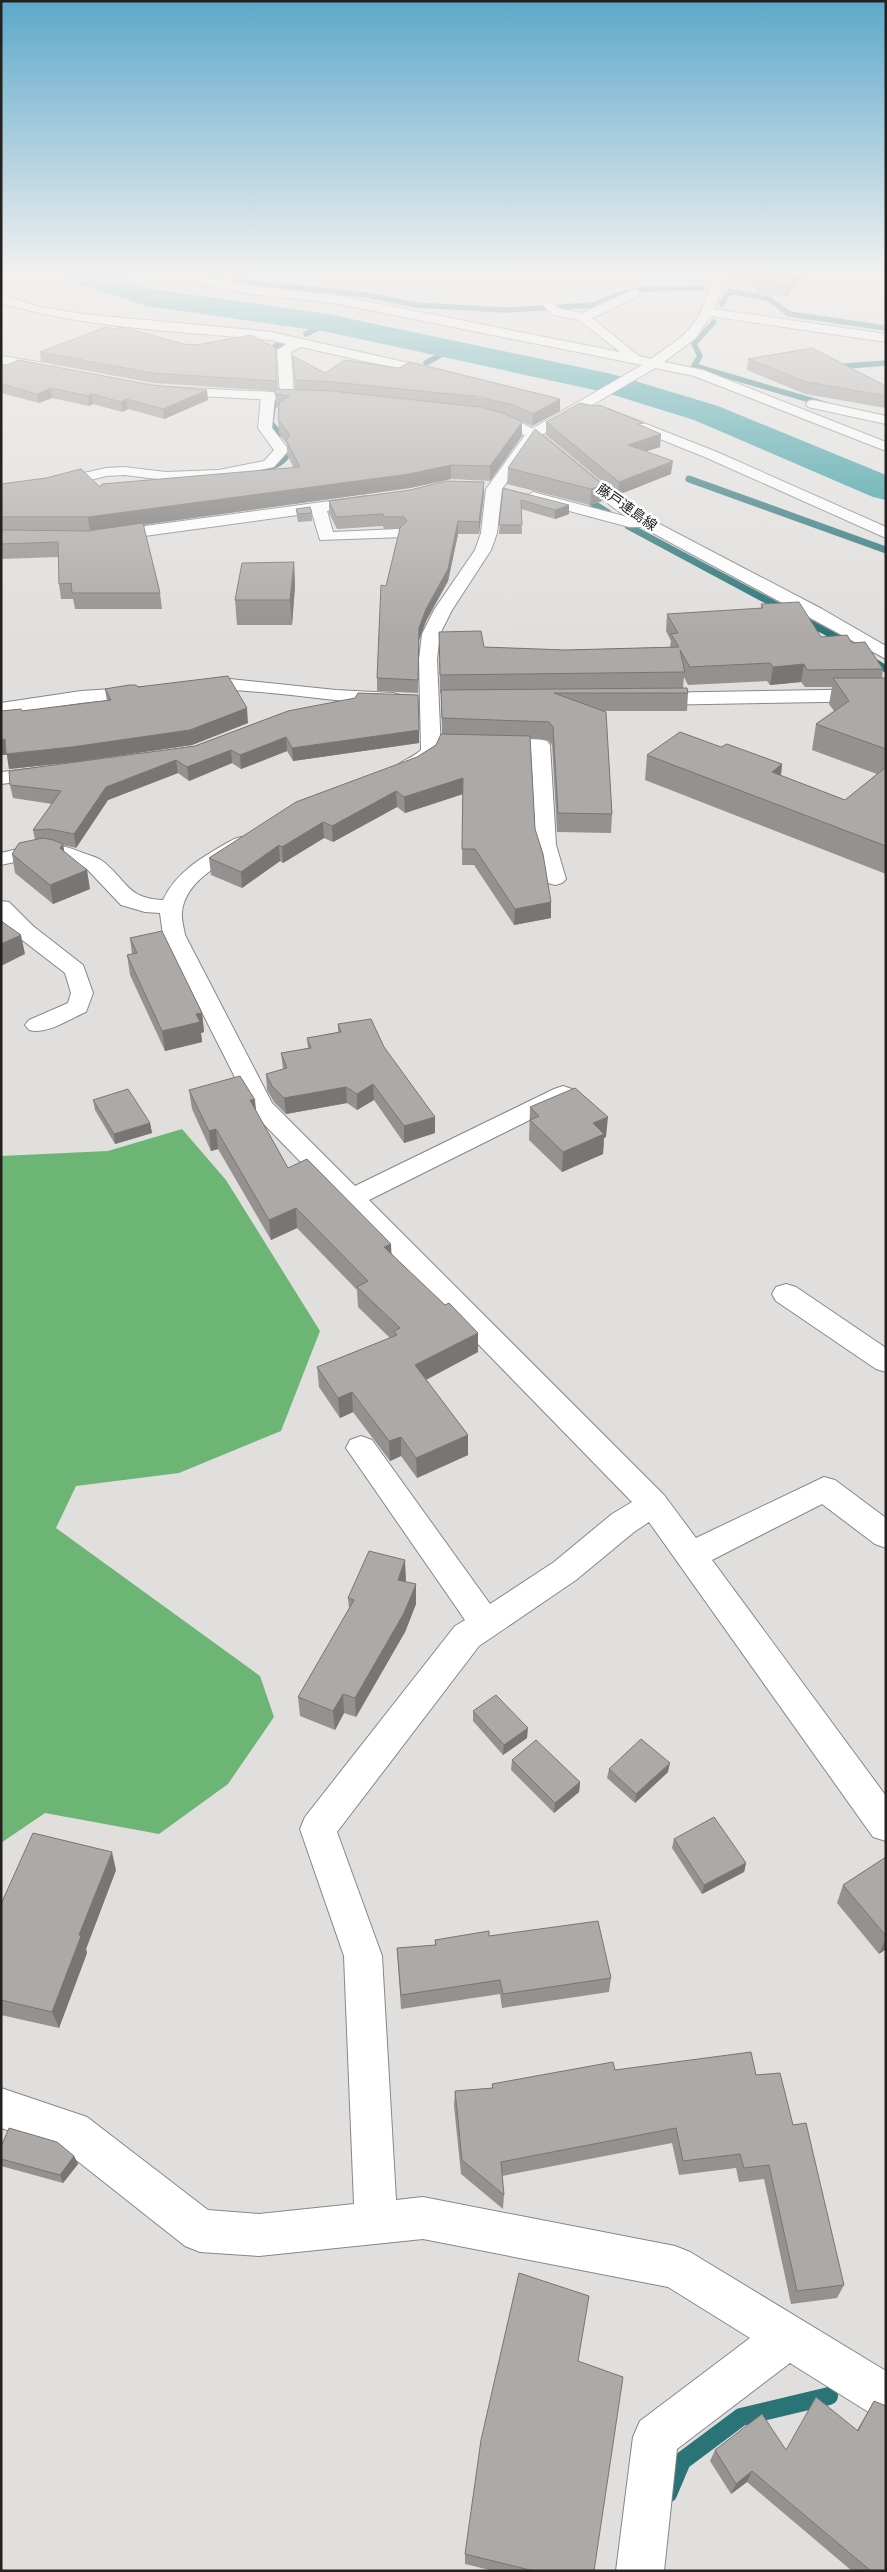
<svg xmlns="http://www.w3.org/2000/svg" width="887" height="2572" font-family="'Fira Sans','Noto Sans JP',sans-serif">
<rect width="100%" height="100%" fill="#e1dfdd"/>
<polygon fill="#6db575" points="182,1129 226,1180 320,1331 281,1431 179,1473 76,1486 56,1528 260,1676 274,1717 228,1784 159,1834 45,1813 1,1843 1,1156 108,1151"/>
<g fill="none" stroke-linecap="round" stroke-linejoin="round">
<g stroke="#2a7477" stroke-width="5.5">
<polyline points="206,275 216,277"/>
<polyline points="236,281 367,295 416,305 505,310 544,308"/>
<polyline points="730,291 769,299 789,314 886,328"/>
<polyline points="722,304 727,295 733,292"/>
<polyline points="560,307 594,305 618,295 645,289 702,288"/>
<polyline points="714,322 694,344 700,356 694,366 824,404"/>
<polyline points="306,334 328,323"/>
<polyline points="426,363 451,349"/>
<polyline points="833,367 886,363"/>
<polyline points="273,392 271,372 275,346 285,344"/>
<polyline points="280,434 271,423 274,401 290,401"/>
<path d="M 245,473 C 264,470 289,467 291,444"/>
</g>
<g stroke="#2a7477" stroke-width="7">
<polyline points="689,479 886,550"/>
<polyline points="585,498 608,513"/>
<polyline points="628,526 847,643"/>
<polyline points="868,658 886,669"/>
</g>
<polyline stroke="#2a7477" stroke-width="18" points="668,2494 682,2461 741,2417 829,2396"/>
<polygon fill="#2d979c" fill-rule="evenodd" points="66,275 111,275 151,289 328,314 612,374 718,406 886,475 886,500 873,497 694,420 604,392 328,332 146,306 71,281"/>
<g stroke="#898785" stroke-width="2">
<g id="minor">
<path d="M 166,275 L 192,275 L 251,286 L 334,295 L 620,352 L 579,320 L 553,315 L 543,305 L 549,301 L 561,309 L 582,313 L 635,289 L 641,293 L 639,296 L 592,318 L 639,356 L 651,359 C 668,346 692,333 701,311 C 706,299 710,287 716,275 L 728,275 L 714,309 L 886,334 L 886,342 L 710,316 L 696,338 L 664,362 L 703,370 L 886,442 L 886,451 L 694,376 L 655,368 L 538,437 L 502,489 L 497,533 L 491,550 L 452,610 L 440,634 L 437,659 L 441,751 C 431,765 412,778 395,774 L 392,770 C 399,761 413,758 421,750 L 419,659 L 422,634 L 434,610 L 475,550 L 481,533 L 486,489 L 528,431 L 642,365 L 334,303 L 251,294 L 172,279 Z"/>
<path d="M 1,295 L 40,307 L 83,314 L 271,332 L 440,370 L 447,374 L 440,378 L 301,347 L 291,352 L 294,397 L 287,401 L 280,397 L 277,350 L 287,344 L 271,340 C 181,331 88,329 1,303 Z"/>
<polygon points="268,392 275,396 272,428 289,450 274,467 219,478 166,480 124,475 106,476 48,491 1,496 1,486 48,481 106,468 124,467 166,472 219,470 264,461 274,450 258,428 261,396"/>
<polygon points="813,400 886,416 886,424 808,407 806,404 808,401"/>
<polygon points="608,409 717,452 886,527 886,538 707,458 603,416 601,413"/>
<polygon points="533,492 635,519 650,519 652,522 644,527 629,527 528,500 525,497"/>
<polygon points="367,496 375,501 372,504 327,511 333,532 398,529 406,534 404,537 320,540 312,513 108,541 100,536 108,531"/>
<path d="M 230,679 L 336,690 L 393,693 L 400,695 L 402,699 L 400,703 L 393,705 C 339,702 286,693 232,690 C 218,689 203,694 190,691 L 187,687 L 190,683 Z"/>
<polygon points="144,687 150,688 153,692 150,696 81,703 1,715 1,703 81,691"/>
<polygon points="886,689 886,701 651,705 644,703 642,699 644,695 651,693"/>
<polygon points="494,738 540,739 547,741 550,745 556,845 566,879 562,883 555,885 548,883 536,845 531,751 487,748 484,744 487,740"/>
<polygon points="47,767 54,769 57,773 54,777 1,784 1,772"/>
<path d="M 241,837 L 248,839 L 251,843 L 248,847 C 223,863 185,880 182,912 C 181,919 184,928 185,935 L 272,1103 L 355,1186 L 554,1089 L 563,1086 L 572,1089 L 575,1094 L 572,1099 L 369,1200 L 664,1495 L 696,1538 L 824,1477 L 835,1480 L 886,1518 L 886,1548 L 875,1544 L 822,1504 L 712,1560 L 886,1796 L 886,1841 L 873,1837 L 649,1522 L 634,1532 L 576,1580 L 479,1646 L 337,1832 L 382,1956 L 396,2200 L 423,2197 L 675,2246 L 690,2252 L 886,2371 L 886,2419 L 870,2413 L 790,2363 L 677,2449 L 664,2571 L 616,2571 L 633,2437 L 640,2421 L 750,2338 L 668,2287 L 423,2239 L 259,2256 L 200,2252 L 185,2246 L 61,2148 L 1,2128 L 1,2088 L 87,2117 L 208,2210 L 259,2214 L 354,2204 L 344,1956 L 300,1829 L 305,1817 L 455,1626 L 465,1620 L 346,1448 L 350,1440 L 361,1436 L 372,1440 L 490,1604 L 554,1562 L 612,1514 L 632,1502 L 253,1113 L 163,935 L 160,913 L 145,912 L 121,905 L 86,868 L 57,857 L 46,855 L 1,865 L 1,853 C 36,845 49,839 83,853 C 89,855 96,857 101,860 C 127,879 126,899 163,900 C 177,870 206,855 234,839 Z"/>
<path d="M 1,901 L 9,902 L 33,926 L 83,965 L 93,993 L 86,1012 C 69,1019 47,1035 29,1030 L 25,1025 L 29,1020 L 68,1003 L 71,993 L 65,973 L 17,936 L 1,920 Z"/>
<polygon points="786,1284 796,1287 886,1348 886,1372 876,1369 776,1301 772,1294 776,1287"/>
</g>
</g>
<g stroke="#898785" stroke-width="2">
<g id="major">
<polygon points="1,356 51,364 58,368 51,372 1,364"/>
<polygon points="169,387 314,394 321,398 314,402 164,394 162,391"/>
<polygon points="488,413 513,419 538,431 620,499 650,519 822,609 886,646 886,659 638,525 610,505 528,437 503,425 483,420 481,417"/>
</g>
</g>
<use href="#minor" fill="#fff" fill-rule="evenodd"/>
<use href="#major" fill="#fff" fill-rule="evenodd"/>
</g>
<g fill="#949190">
<polygon points="729,275 803,275 786,297 756,294 757,286 728,283"/>
<polygon points="184,344 275,348 278,389 295,390 293,356 325,373 560,411 532,426 511,417 522,436 490,481 451,479 410,488 143,525 160,593 162,609 75,609 73,599 61,599 59,584 59,557 1,559 1,484 100,487 294,468 287,455 287,444 279,434 278,420 279,408 276,407 275,391 153,383 41,362 40,352"/>
<polygon points="748,359 886,386 886,408 805,394 747,370"/>
<polygon points="1,367 208,400 164,419 128,409 122,412 93,404 89,406 52,398 39,403 1,393"/>
<polygon points="546,422 643,427 661,434 660,447 646,451 671,474 618,495 546,435"/>
<polygon points="508,468 603,485 602,501 590,505 507,484"/>
<polygon points="484,482 484,494 479,534 458,534 448,581 426,621 419,640 418,693 377,691 377,678 386,586 400,529 384,529 383,526 337,529 329,513 329,501"/>
<polygon points="503,488 569,514 555,519 521,509 522,534 499,534"/>
<polygon points="296,509 312,513 312,521 298,522 297,517"/>
<polygon points="294,562 295,586 292,625 237,625 235,600"/>
<polygon points="761,604 821,637 852,643 883,669 882,678 886,678 886,874 645,780 647,755 721,747 782,764 781,776 845,800 877,774 812,750 816,724 834,711 829,704 832,687 805,687 801,682 770,685 767,681 688,685 684,677 683,688 688,693 687,711 601,711 612,814 611,833 557,832 552,745 548,740 530,739 535,829 551,918 514,925 474,865 462,865 463,794 405,813 397,807 333,842 324,838 283,863 280,861 242,888 211,875 209,858 417,757 436,745 442,734 441,693 440,693 439,632 484,647 565,650 670,647 671,641 666,631 667,614 761,608"/>
<polygon points="138,687 248,723 192,745 75,762 9,769 7,755 22,711 107,701 105,689"/>
<polygon points="288,711 419,743 293,761 287,751 241,769 232,763 189,781 178,773 108,800 76,848 63,845 64,852 90,889 53,904 15,873 12,854 35,840 33,830 52,804 13,798 10,785 195,746"/>
<polygon points="130,938 202,1013 204,1032 201,1033 202,1042 165,1051 130,975 127,955 132,954"/>
<polygon points="338,1024 384,1047 435,1133 404,1143 374,1100 357,1110 347,1103 286,1114 274,1102 267,1090 266,1074 283,1069 281,1053 308,1048 307,1038 338,1032"/>
<polygon points="189,1090 256,1111 288,1168 392,1254 478,1352 426,1380 468,1435 468,1455 417,1478 401,1456 390,1461 353,1412 340,1418 319,1387 317,1367 390,1338 358,1307 357,1290 297,1228 271,1240 218,1149 211,1151 192,1109"/>
<polygon points="93,1100 150,1123 152,1133 115,1144 95,1110"/>
<polygon points="530,1107 606,1137 604,1138 603,1154 562,1172 529,1140"/>
<polygon points="405,1560 405,1582 416,1584 416,1604 405,1632 356,1717 344,1713 335,1730 300,1716 298,1697 349,1609 348,1598"/>
<polygon points="473,1711 527,1738 503,1755 473,1721"/>
<polygon points="512,1760 580,1782 579,1792 554,1813 511,1770"/>
<polygon points="609,1769 668,1772 635,1803 607,1778"/>
<polygon points="674,1839 746,1863 744,1872 702,1894 672,1848"/>
<polygon points="886,1857 886,1949 879,1954 837,1903 843,1885"/>
<polygon points="116,1870 86,1949 87,1953 59,2028 1,2015 1,1904"/>
<polygon points="489,1936 611,1978 609,1992 502,2008 500,1994 401,2009 397,1948 435,1945 435,1940"/>
<polygon points="615,2070 756,2075 793,2125 844,2285 837,2298 791,2304 764,2179 739,2182 736,2168 679,2175 672,2143 502,2176 504,2195 503,2209 461,2174 454,2106 455,2091 492,2088 492,2084"/>
<polygon points="1,2147 74,2156 78,2164 63,2183 1,2166"/>
<polygon points="578,2361 594,2571 494,2571 465,2564 465,2554"/>
<polygon points="874,2401 886,2571 852,2571 747,2482 731,2494 710,2461 715,2450 786,2450 857,2430 867,2413"/>
</g>
<g fill="#787675">
<polygon points="795,275 803,275 786,297 788,284"/>
<polygon points="51,388 52,398 39,403 37,394"/>
<polygon points="207,390 208,400 164,419 163,409"/>
<polygon points="92,394 93,404 89,406 88,396"/>
<polygon points="126,399 128,409 122,412 121,402"/>
<polygon points="560,399 560,411 532,426 533,414"/>
<polygon points="522,422 522,436 490,481 490,466"/>
<polygon points="661,434 660,447 627,458 628,445"/>
<polygon points="673,461 671,474 618,495 619,482"/>
<polygon points="451,465 451,479 410,488 90,532 88,517"/>
<polygon points="484,482 484,494 479,534 479,522"/>
<polygon points="603,485 602,501 590,505 591,489"/>
<polygon points="569,505 569,514 555,519 555,510"/>
<polygon points="458,521 458,534 448,581 426,621 419,640 418,693 419,628"/>
<polygon points="294,562 295,586 292,625 290,600"/>
<polygon points="804,664 801,682 770,685 773,667"/>
<polygon points="247,708 248,723 192,745 75,762 9,769 7,755 1,755 1,740"/>
<polygon points="419,730 419,743 293,761 292,748"/>
<polygon points="286,737 287,751 241,769 240,755"/>
<polygon points="231,750 232,763 189,781 187,767"/>
<polygon points="176,760 178,773 108,800 76,848 74,834 106,787"/>
<polygon points="782,764 779,789 772,772"/>
<polygon points="463,778 463,794 405,813 404,797"/>
<polygon points="396,791 397,807 333,842 332,826"/>
<polygon points="323,822 324,838 283,863 282,847"/>
<polygon points="63,844 66,863 60,848"/>
<polygon points="279,845 280,861 242,888 241,872"/>
<polygon points="87,870 90,889 53,904 50,885"/>
<polygon points="551,902 551,918 514,925 515,909"/>
<polygon points="21,935 25,954 1,966 1,944"/>
<polygon points="202,1013 204,1032 201,1033 202,1042 165,1051 162,1031 196,1014"/>
<polygon points="373,1084 374,1100 357,1110 357,1094"/>
<polygon points="346,1087 347,1103 286,1114 284,1098"/>
<polygon points="250,1100 255,1100 257,1119"/>
<polygon points="435,1117 435,1133 404,1143 404,1126"/>
<polygon points="608,1117 606,1137 604,1138 603,1154 562,1172 563,1152 593,1123"/>
<polygon points="150,1123 152,1133 115,1144 114,1134"/>
<polygon points="216,1129 218,1149 211,1151 209,1131"/>
<polygon points="296,1208 297,1228 271,1240 269,1220"/>
<polygon points="391,1244 392,1264 384,1247"/>
<polygon points="478,1333 478,1352 416,1385 415,1365"/>
<polygon points="352,1392 353,1412 340,1418 338,1398"/>
<polygon points="468,1435 468,1455 417,1478 416,1458"/>
<polygon points="401,1437 401,1456 390,1461 389,1441"/>
<polygon points="405,1560 406,1580 398,1599 398,1580"/>
<polygon points="416,1584 416,1604 405,1632 356,1717 355,1698"/>
<polygon points="343,1694 344,1713 335,1730 333,1711"/>
<polygon points="528,1728 527,1738 503,1755 504,1745"/>
<polygon points="670,1763 668,1772 635,1803 636,1794"/>
<polygon points="580,1782 579,1792 554,1813 555,1803"/>
<polygon points="112,1852 116,1870 86,1949 87,1953 59,2028 52,2012 79,1935"/>
<polygon points="746,1863 744,1872 702,1894 704,1885"/>
<polygon points="886,1937 886,1949 879,1954"/>
<polygon points="74,2156 78,2164 63,2183 60,2175"/>
<polygon points="752,2471 747,2482 731,2494 736,2484"/>
</g>
<g fill="#aca9a7" stroke="#787675">
<polygon points="760,275 795,275 788,284 758,281"/>
<polygon points="106,327 115,329 121,327 184,344 196,345 251,335 275,348 277,381 152,373 40,352"/>
<polygon points="812,348 886,386 886,396 807,382 748,359"/>
<polygon points="293,356 325,373 345,360 399,368 410,362 560,399 533,414 514,405 479,397 333,382 295,380"/>
<polygon points="19,360 152,385 207,390 163,409 126,399 121,402 92,394 88,396 51,388 37,394 1,384 1,367"/>
<polygon points="275,389 332,391 479,407 503,413 522,422 490,466 451,465 409,474 88,517 1,517 1,484 46,478 81,469 100,487 102,484 300,467 286,440 290,435 278,420 279,403 289,396 275,394"/>
<polygon points="580,403 594,406 599,405 644,423 638,424 661,434 628,445 673,461 619,482 546,422"/>
<polygon points="535,429 603,485 591,489 508,468"/>
<polygon points="446,481 484,482 479,522 458,521 448,569 426,609 419,628 418,680 377,678 381,585 386,586 400,528 407,521 404,517 384,517 383,514 336,517 329,501 410,490"/>
<polygon points="503,488 569,505 555,510 521,500 522,525 499,525"/>
<polygon points="310,507 312,513 298,514 296,509"/>
<polygon points="143,523 160,593 72,593 71,583 59,584 58,542 1,544 1,530 88,531"/>
<polygon points="294,562 290,600 235,600 242,563"/>
<polygon points="799,602 821,637 847,635 852,643 865,642 883,669 807,670 804,664 773,667 770,663 690,667 680,650 685,672 440,675 439,632 481,631 484,647 565,650 679,647 671,634 678,633 667,614 763,608 761,604"/>
<polygon points="228,676 247,708 190,730 72,747 6,754 5,739 1,740 1,711 21,709 22,711 111,700 105,689 129,685 136,685 138,687"/>
<polygon points="833,678 886,678 886,749 816,724 849,701"/>
<polygon points="687,688 688,693 554,693 606,712 612,814 558,813 553,727 549,722 442,718 441,690"/>
<polygon points="358,693 418,695 419,730 292,748 286,737 240,755 231,750 187,767 176,760 106,787 74,834 49,829 33,830 61,791 10,785 9,771 195,746 288,711 355,698"/>
<polygon points="680,732 721,747 727,744 782,764 772,772 845,800 886,767 886,846 647,755"/>
<polygon points="441,734 530,736 535,829 543,854 551,902 515,909 475,849 462,849 463,778 404,797 396,791 332,826 323,822 282,847 279,845 241,872 209,858 296,802 417,757 436,745"/>
<polygon points="43,838 53,840 63,844 60,848 87,870 50,885 12,854 19,843"/>
<polygon points="1,921 21,935 1,944"/>
<polygon points="162,931 202,1013 196,1014 200,1022 162,1031 127,955 137,953 130,938"/>
<polygon points="371,1019 384,1047 435,1117 404,1126 373,1084 357,1094 346,1087 284,1098 272,1086 266,1074 287,1068 281,1053 311,1048 307,1038 341,1032 338,1024"/>
<polygon points="240,1076 255,1100 250,1100 288,1168 307,1159 391,1244 384,1247 445,1305 449,1303 478,1333 415,1365 468,1435 416,1458 401,1437 389,1441 352,1392 338,1398 317,1367 397,1335 394,1331 400,1328 357,1287 368,1281 296,1208 269,1220 216,1129 209,1131 189,1090"/>
<polygon points="575,1088 608,1117 593,1123 604,1134 563,1152 530,1120 539,1116 530,1107"/>
<polygon points="128,1089 150,1123 114,1134 93,1100"/>
<polygon points="369,1551 405,1560 398,1580 416,1584 404,1613 355,1698 343,1694 333,1711 298,1697 354,1600 348,1598"/>
<polygon points="496,1695 528,1728 504,1745 473,1711"/>
<polygon points="641,1739 670,1763 636,1794 609,1769"/>
<polygon points="536,1740 580,1782 555,1803 512,1760"/>
<polygon points="714,1817 746,1863 704,1885 674,1839"/>
<polygon points="33,1833 112,1852 79,1935 81,1936 52,2012 1,2000 1,1904"/>
<polygon points="886,1857 886,1936 843,1885"/>
<polygon points="598,1921 611,1978 503,1994 500,1980 401,1995 397,1948 436,1945 435,1940 489,1931 489,1936"/>
<polygon points="751,2052 756,2075 780,2073 793,2125 806,2123 844,2285 797,2291 769,2165 744,2168 740,2154 683,2161 676,2128 501,2162 504,2195 462,2160 455,2091 493,2088 492,2084 613,2062 615,2070"/>
<polygon points="9,2128 57,2142 74,2156 60,2175 1,2159 1,2147"/>
<polygon points="519,2273 589,2296 578,2361 623,2377 594,2571 534,2571 465,2554 481,2440"/>
<polygon points="816,2397 858,2431 874,2401 886,2406 886,2571 871,2571 752,2471 736,2484 715,2450 762,2414 786,2450"/>
</g>
<linearGradient id="sky" x2="0" y2="1"><stop stop-color="#5da8ca"/><stop offset="0.43" stop-color="#f2f1f0"/><stop offset="1" stop-color="#f2f1f0" stop-opacity="0"/></linearGradient>
<rect width="887" height="635" fill="url(#sky)"/>
<g text-anchor="middle" stroke-width="5" stroke-linejoin="round" paint-order="stroke">
<g font-size="14" fill="#232221" stroke="#fff">
<text transform="translate(627 507) rotate(35)" y="5">藤戸連島線</text>
</g>
</g>
<rect width="887" height="2572" fill="none" stroke="#232221" stroke-width="5"/>
</svg>
